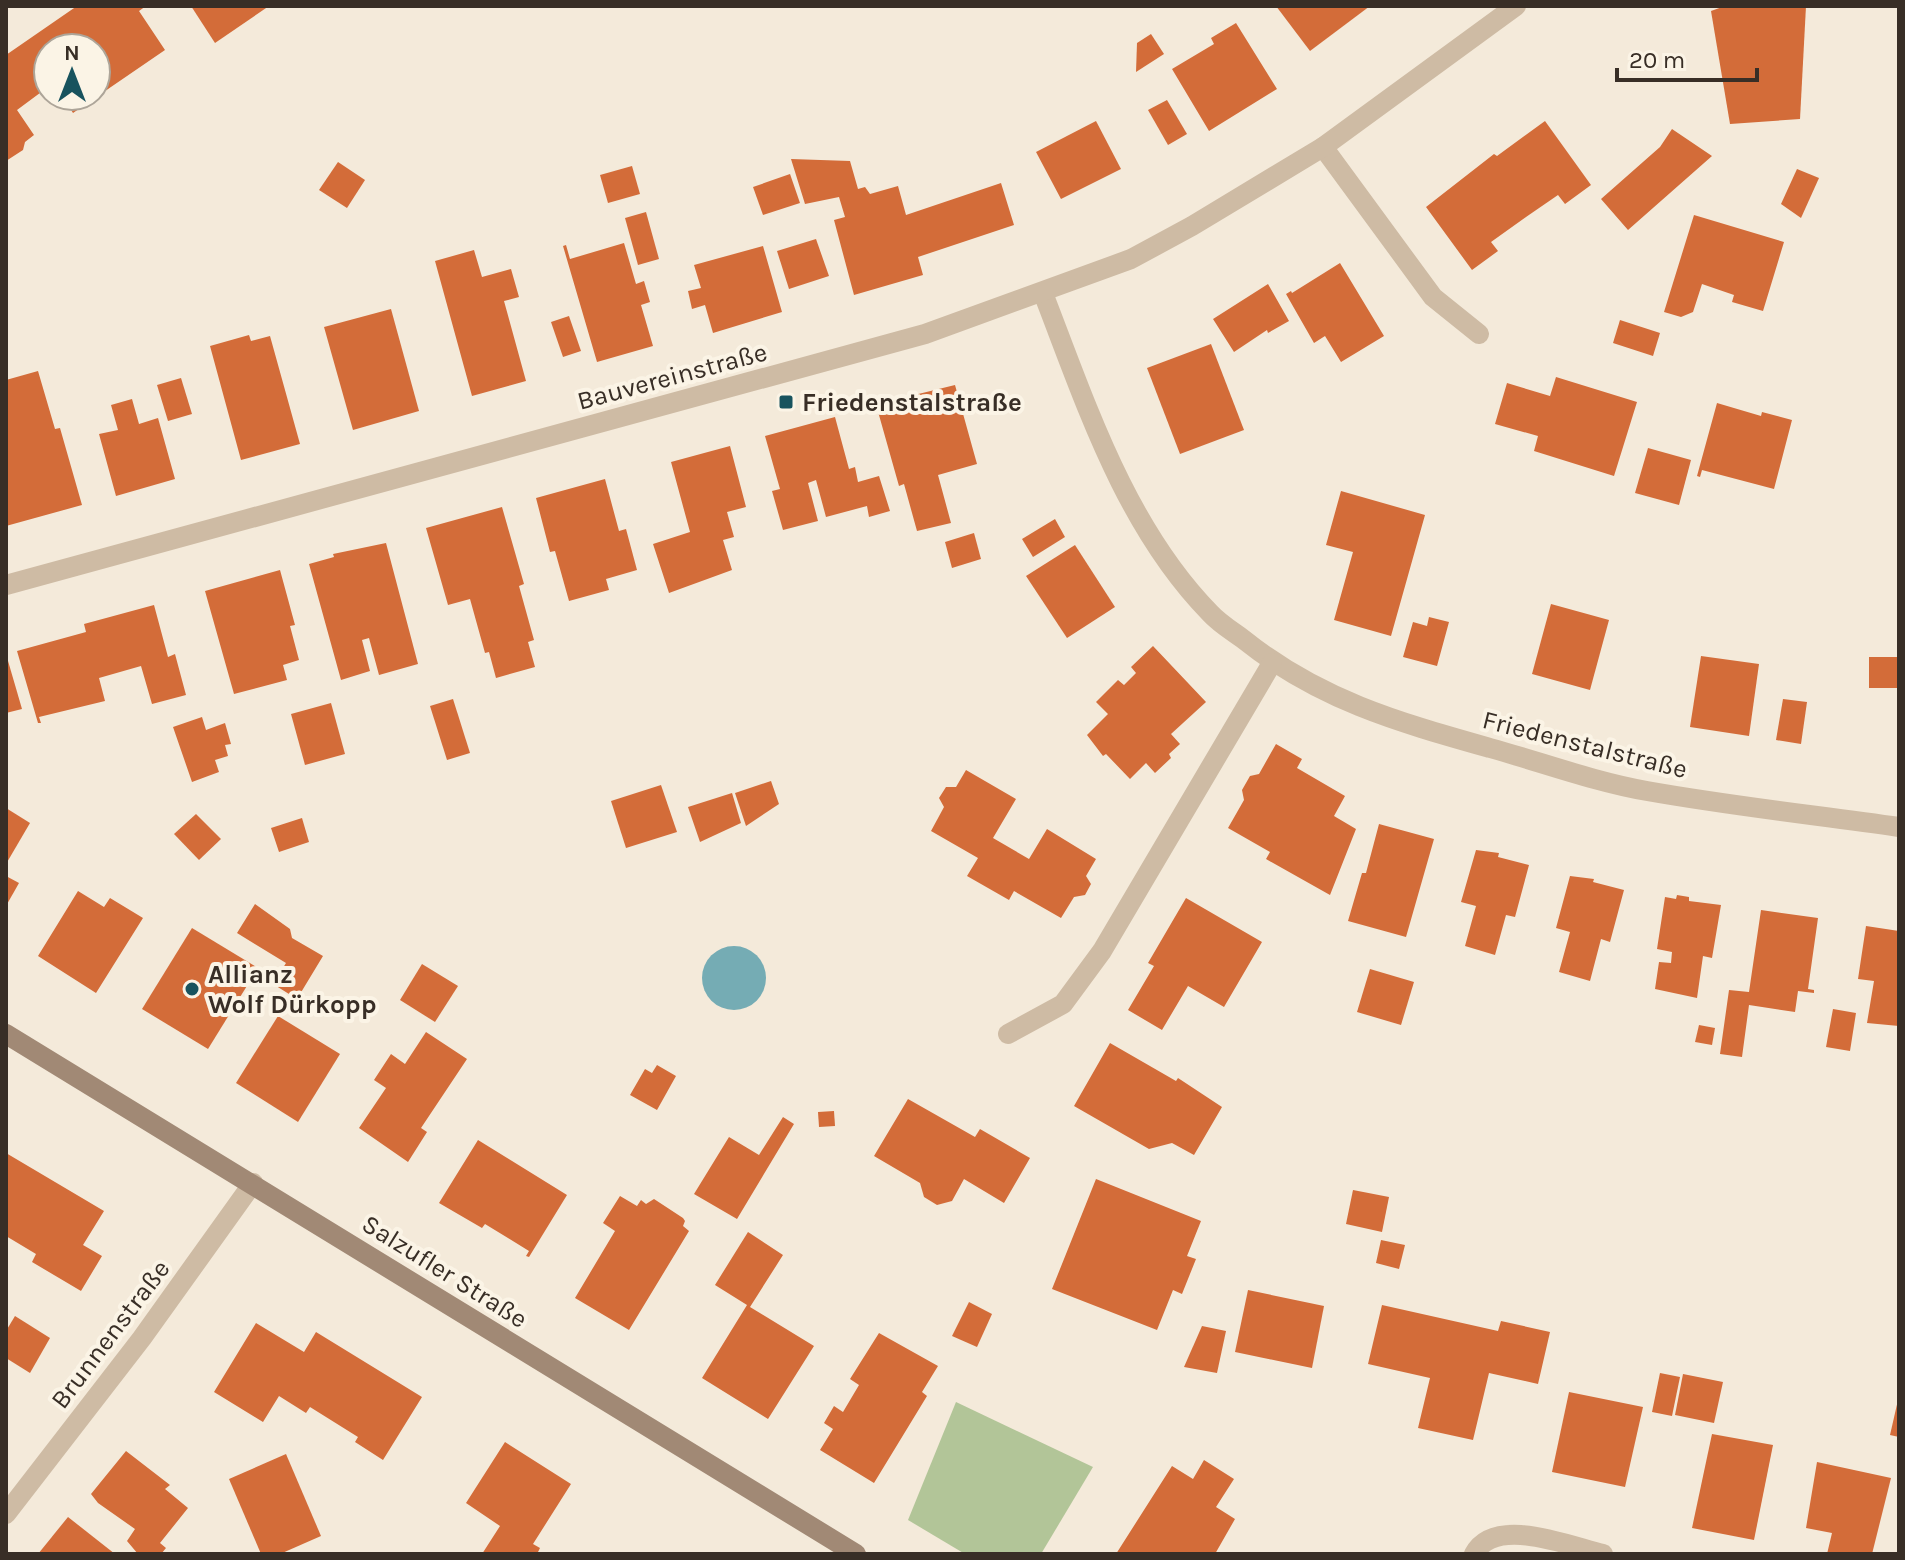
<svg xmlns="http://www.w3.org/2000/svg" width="1905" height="1560" font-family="Karla,sans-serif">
<rect width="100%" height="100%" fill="#f4eada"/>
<polygon fill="#b2c598" points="956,1402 1093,1467 1041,1554 965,1554 908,1520"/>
<circle fill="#75acb4" cx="734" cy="978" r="32"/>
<g fill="#d36c39">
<polygon points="77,6 146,6 139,11 165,50 73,113 62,96 96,96 96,48 48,48 48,87 17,110 34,135 25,142 23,150 6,161 6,55"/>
<polygon points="191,6 269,6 215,43"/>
<polygon points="1276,6 1370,6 1310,51"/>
<polygon points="1725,6 1806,6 1800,119 1730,124 1711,11"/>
<polygon points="1236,23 1277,89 1209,131 1172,69 1214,44 1211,38"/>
<polygon points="1151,34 1164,54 1136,72 1137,43"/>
<polygon points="1167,100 1187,134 1168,145 1148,110"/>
<polygon points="1096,121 1121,169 1061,199 1036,152"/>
<polygon points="1545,121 1591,185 1565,204 1558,195 1526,217 1491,242 1498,251 1472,270 1426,207 1494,154 1497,156"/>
<polygon points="1672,129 1712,156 1628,230 1601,199 1660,147"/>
<polygon points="791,159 850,161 858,189 865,187 870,194 898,186 906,215 1001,183 1014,225 918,257 923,275 854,295 834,220 845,217 839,197 805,204"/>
<polygon points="338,162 365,180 347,208 319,190"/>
<polygon points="632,166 640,194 608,203 600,175"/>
<polygon points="1797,169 1819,178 1801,218 1781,204"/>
<polygon points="790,174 800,203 763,215 753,187"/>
<polygon points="646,212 659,259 638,265 625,218"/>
<polygon points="1694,215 1784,242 1763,311 1732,302 1734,295 1702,284 1693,312 1681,317 1664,312"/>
<polygon points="816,239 829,276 789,289 777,251"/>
<polygon points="624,243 636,284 644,281 650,302 641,305 653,346 597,362 563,246 566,245 570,259"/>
<polygon points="763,246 782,312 713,333 705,305 692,309 688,291 701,288 694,265"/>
<polygon points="474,250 482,277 511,269 519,297 504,301 526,381 472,396 435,261"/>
<polygon points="1340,263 1384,336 1341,362 1325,336 1314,343 1286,294 1291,291 1292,293"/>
<polygon points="1268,284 1289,321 1268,333 1267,330 1234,352 1213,319"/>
<polygon points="391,309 419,411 353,430 324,327"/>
<polygon points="569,316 581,351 563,357 551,322"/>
<polygon points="1620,320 1660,333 1653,356 1613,343"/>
<polygon points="249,335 251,341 270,336 300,444 241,460 210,346"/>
<polygon points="1211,344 1244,430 1180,454 1147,368"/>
<polygon points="38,371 55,429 60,428 82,505 6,526 6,380"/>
<polygon points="1556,377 1637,402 1614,476 1534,451 1538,436 1495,424 1507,383 1550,396"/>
<polygon points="181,378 192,414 168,421 157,385"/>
<polygon points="955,385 977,464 938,475 951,523 917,531 904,484 899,486 877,408 903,401 902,398"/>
<polygon points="132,399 139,424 158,418 175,479 116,496 99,434 118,430 111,405"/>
<polygon points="1717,403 1761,416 1762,412 1792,420 1774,489 1702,470 1700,477 1697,476"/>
<polygon points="835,417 849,469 855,467 858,482 879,476 890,511 869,517 867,506 826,517 816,480 808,483 818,521 783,530 772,491 780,489 765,436"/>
<polygon points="730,446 746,507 727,512 734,537 723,540 732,570 669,593 653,544 690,532 671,462"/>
<polygon points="1648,448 1691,460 1679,505 1635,493"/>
<polygon points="605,479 619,531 626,529 637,570 606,579 609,590 569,601 555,551 550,552 536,498"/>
<polygon points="1341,491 1425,515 1391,636 1334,620 1353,552 1326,545"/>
<polygon points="502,507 524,584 519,586 534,640 528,642 535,667 496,678 489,652 485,653 470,599 448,605 426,528"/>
<polygon points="1055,519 1065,537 1033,557 1022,539"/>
<polygon points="974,533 981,559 952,568 945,542"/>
<polygon points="386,543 418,664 379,675 369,638 362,640 370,671 341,680 309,564 334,557 333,554"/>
<polygon points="1075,545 1115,607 1067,638 1026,576"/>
<polygon points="280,570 295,625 290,626 299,660 283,665 287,680 234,694 205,591"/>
<polygon points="1551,604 1609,620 1590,690 1532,674"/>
<polygon points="154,605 168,657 175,654 186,695 152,704 141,666 99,678 105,701 39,717 41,723 38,723 17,651 86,632 84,624"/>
<polygon points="1429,617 1449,622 1437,666 1403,657 1413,622 1427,626"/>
<polygon points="1153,646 1206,702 1171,734 1180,744 1169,754 1171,758 1155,773 1146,763 1130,779 1106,754 1103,756 1087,735 1108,714 1096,702 1118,680 1124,685 1136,673 1131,667"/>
<polygon points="6,654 22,709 6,713"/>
<polygon points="1701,656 1759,664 1749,736 1690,727"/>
<rect x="1869" y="657" width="30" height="31"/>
<polygon points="453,699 470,753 447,760 430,706"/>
<polygon points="1783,699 1807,702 1801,744 1776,740"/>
<polygon points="331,703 345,754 305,765 291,714"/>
<polygon points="202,717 206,730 225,723 231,744 225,745 228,756 215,760 219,772 192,782 173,727"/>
<polygon points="1276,744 1302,759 1297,768 1345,796 1334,816 1356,829 1330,895 1266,859 1270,852 1228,828 1244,800 1242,790 1250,776 1259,774"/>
<polygon points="966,770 1016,799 993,838 1029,859 1047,829 1096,859 1086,876 1091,884 1085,895 1074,897 1061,918 1014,891 1009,900 967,876 978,858 931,831 944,807 939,798 946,787 956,787"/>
<polygon points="771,781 779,804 746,826 735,793"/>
<polygon points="661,785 677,832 626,848 611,801"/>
<polygon points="732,793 741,823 700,842 688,807"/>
<polygon points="6,808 30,823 6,864"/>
<polygon points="196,814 221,839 199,860 174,834"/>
<polygon points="302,818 309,842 279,852 271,828"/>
<polygon points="1379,824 1434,839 1406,937 1348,921 1362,873 1366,873"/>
<polygon points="1476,850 1499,853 1498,857 1529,865 1515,917 1506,915 1495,955 1465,946 1476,906 1461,902"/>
<polygon points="6,876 19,883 6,906"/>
<polygon points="1570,876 1594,879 1593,882 1624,890 1610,942 1601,939 1590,981 1559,972 1570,932 1556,928"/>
<polygon points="78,891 104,907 110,898 143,918 96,993 38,956"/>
<polygon points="1677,895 1689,897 1689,901 1721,905 1712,958 1703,956 1697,998 1655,989 1659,962 1671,963 1672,952 1657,949 1665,897 1676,899"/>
<polygon points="1186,898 1262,942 1224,1007 1188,986 1162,1030 1128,1010 1154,966 1148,963"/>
<polygon points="255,904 290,929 292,938 323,956 297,999 273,984 286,963 237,933"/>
<polygon points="1761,910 1818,918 1808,989 1814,990 1814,993 1798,991 1795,1012 1749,1005 1742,1057 1720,1054 1729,990 1749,992"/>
<polygon points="1866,926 1899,931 1899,1026 1867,1023 1874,981 1858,979"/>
<polygon points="192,928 258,968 208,1049 142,1009"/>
<polygon points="422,964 458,986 435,1022 400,1000"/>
<polygon points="1370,969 1414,982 1401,1025 1357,1012"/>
<polygon points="1833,1009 1856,1013 1850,1051 1826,1047"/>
<polygon points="278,1016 340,1054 298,1122 236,1083"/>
<polygon points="1699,1025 1715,1028 1712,1045 1695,1042"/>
<polygon points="426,1032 467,1059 421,1128 427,1132 408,1162 359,1128 386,1088 374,1080 391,1054 405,1064"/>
<polygon points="1110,1043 1176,1081 1178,1078 1222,1107 1194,1155 1172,1143 1149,1149 1074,1106"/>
<polygon points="657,1065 676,1076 657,1110 630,1095 645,1069 652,1073"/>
<polygon points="908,1099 975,1137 980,1129 1030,1158 1004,1203 964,1179 952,1201 937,1205 924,1197 920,1183 874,1156"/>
<polygon points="834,1111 835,1126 819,1127 818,1112"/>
<polygon points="783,1117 794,1124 737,1219 694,1194 729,1137 759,1155"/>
<polygon points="478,1140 567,1195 529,1257 526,1256 529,1251 485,1224 482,1228 439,1203"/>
<polygon points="6,1153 104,1211 83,1245 102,1256 81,1291 32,1262 36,1254 6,1236"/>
<polygon points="1096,1179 1201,1221 1187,1256 1196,1259 1182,1294 1173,1290 1157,1330 1052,1289"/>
<polygon points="1353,1190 1389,1197 1382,1232 1346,1224"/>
<polygon points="620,1196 637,1206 641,1200 646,1204 654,1199 683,1218 685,1221 683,1226 689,1231 629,1330 575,1298 615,1231 603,1223"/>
<polygon points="748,1232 783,1255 750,1307 814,1346 768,1419 702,1378 747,1305 715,1285"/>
<polygon points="1381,1240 1405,1245 1399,1269 1376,1263"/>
<polygon points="1248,1290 1324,1306 1312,1368 1235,1352"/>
<polygon points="969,1302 992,1314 977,1347 952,1336"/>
<polygon points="1382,1305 1498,1331 1501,1321 1550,1332 1538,1384 1489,1373 1473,1440 1418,1428 1430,1378 1368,1364"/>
<polygon points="15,1316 50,1338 30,1373 6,1358 6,1331"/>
<polygon points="256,1323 304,1352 316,1332 422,1397 383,1460 355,1442 358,1437 310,1407 306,1413 279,1396 263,1422 214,1392"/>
<polygon points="1202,1326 1226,1331 1217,1373 1184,1367"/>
<polygon points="879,1333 938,1366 922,1392 927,1396 874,1483 820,1450 833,1429 824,1423 834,1406 843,1412 859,1385 850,1379"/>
<polygon points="1660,1373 1680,1377 1672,1416 1652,1412"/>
<polygon points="1683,1374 1723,1382 1714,1423 1675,1415"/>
<polygon points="1569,1392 1643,1407 1625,1487 1552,1472"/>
<polygon points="1898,1400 1899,1400 1899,1437 1890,1435"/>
<polygon points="1712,1434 1773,1445 1754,1540 1692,1528"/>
<polygon points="505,1442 571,1484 533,1544 540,1548 537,1554 482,1554 500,1526 466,1503"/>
<polygon points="126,1451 170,1485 165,1489 188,1508 160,1543 166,1548 161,1554 138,1554 127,1541 135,1529 98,1503 91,1494"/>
<polygon points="286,1454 321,1536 280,1554 261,1554 229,1479"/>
<polygon points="1204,1460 1234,1479 1216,1507 1235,1519 1215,1554 1116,1554 1172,1466 1193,1479"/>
<polygon points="1817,1462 1891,1478 1872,1554 1827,1554 1832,1533 1806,1528"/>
<polygon points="68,1517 115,1554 38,1554"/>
</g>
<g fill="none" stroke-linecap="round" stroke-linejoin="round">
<polyline stroke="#cebba4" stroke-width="20" points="1323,147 1433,297 1479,334"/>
<g stroke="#cebba4" stroke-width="20">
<path d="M 1043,293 C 1086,404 1125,526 1210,613 C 1219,623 1232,631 1243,639 C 1319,700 1398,722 1490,748 C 1541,762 1595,782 1647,791 C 1731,806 1815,815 1899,827"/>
<polyline points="6,585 925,334 1131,259 1192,226 1323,147 1516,6"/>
<polyline points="1008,1034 1063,1004 1102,951 1272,663"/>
<polyline points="6,1514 142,1338 253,1183"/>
<path d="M 1474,1554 C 1495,1515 1569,1546 1603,1554"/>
</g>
<polyline stroke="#a18975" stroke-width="20" points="6,1034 856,1554"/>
</g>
<g fill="#18535e" stroke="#fbf4e6" stroke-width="3">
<rect x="778" y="394" width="16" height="16" rx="4"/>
<circle cx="192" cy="989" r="8"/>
</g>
<g text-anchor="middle" stroke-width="8" stroke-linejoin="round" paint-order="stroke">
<g font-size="26" fill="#382e26" stroke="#fbf4e6">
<text transform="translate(672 376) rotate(-15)" y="9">Bauvereinstraße</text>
<text transform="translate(1585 744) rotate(14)" y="9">Friedenstalstraße</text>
<text transform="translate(445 1271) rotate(32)" y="9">Salzufler Straße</text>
<text transform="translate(110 1334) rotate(-53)" y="9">Brunnenstraße</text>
</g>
<g font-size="26" font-weight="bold" fill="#382e26" stroke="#fbf4e6" text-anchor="start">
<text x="802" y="411">Friedenstalstraße</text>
<text x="208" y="983">Allianz<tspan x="208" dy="30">Wolf Dürkopp</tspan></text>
</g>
</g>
<rect width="1905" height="1560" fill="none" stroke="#382e26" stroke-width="16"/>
<g transform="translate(72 72)"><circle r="38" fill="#fbf4e6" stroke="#ada599" stroke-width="2"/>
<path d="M0-6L14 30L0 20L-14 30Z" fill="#18535e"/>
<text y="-12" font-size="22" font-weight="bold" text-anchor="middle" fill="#382e26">N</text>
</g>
<path d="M1617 68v12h140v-12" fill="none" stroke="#382e26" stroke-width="4"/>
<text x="1629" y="68" font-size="24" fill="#382e26" stroke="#fbf4e6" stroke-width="6" paint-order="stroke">20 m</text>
</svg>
